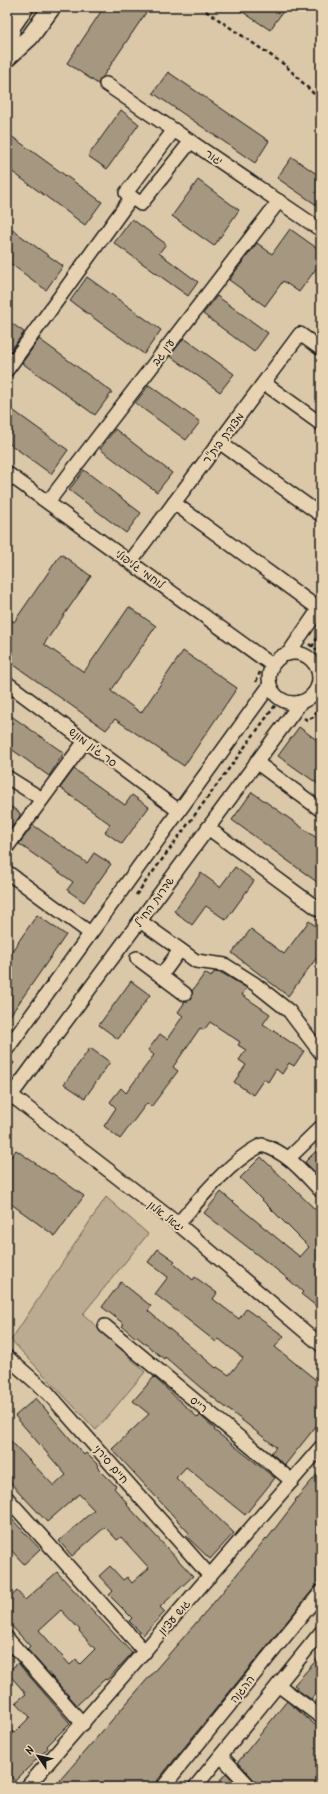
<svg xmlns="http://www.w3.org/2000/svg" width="328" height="1794" font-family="Kalam,'Playpen Sans Hebrew',sans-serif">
<rect width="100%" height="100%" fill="#dbc8a8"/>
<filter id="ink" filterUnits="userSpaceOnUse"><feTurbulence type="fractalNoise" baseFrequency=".025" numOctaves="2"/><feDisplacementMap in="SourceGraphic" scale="8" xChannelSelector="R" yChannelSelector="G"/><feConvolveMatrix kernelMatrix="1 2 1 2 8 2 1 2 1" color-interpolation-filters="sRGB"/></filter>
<g filter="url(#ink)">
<polygon fill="#bbab91" stroke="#6c6456" points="106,1197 148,1234 83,1314 145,1372 96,1430 11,1340"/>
<g fill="#a59780" stroke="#1c1c1c" fill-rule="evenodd">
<polygon points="104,7 141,7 147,11 98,84 67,63"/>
<polygon points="235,7 286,7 270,30"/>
<polygon points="168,72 269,141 255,163 153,93"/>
<polygon points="121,110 139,124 107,169 88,156"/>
<polygon points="7,133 102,202 85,225 7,168"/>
<polygon points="292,157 321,177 321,208 277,178"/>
<polygon points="198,180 239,210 214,246 172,216"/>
<polygon points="132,219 166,244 159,253 198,282 188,296 114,243"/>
<polygon points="7,226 63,266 46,290 7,261"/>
<polygon points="290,229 321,251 321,262 299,292 283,281 265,306 229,280 257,243 272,254"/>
<polygon points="87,277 161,330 144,354 70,301"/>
<polygon points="217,296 268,333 254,352 203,314"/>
<polygon points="7,320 24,332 9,353 7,352"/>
<polygon points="184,338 234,374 220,392 170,356"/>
<polygon points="39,339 112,392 95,415 22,363"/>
<polygon points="149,385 200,422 186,440 135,403"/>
<polygon points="7,406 68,450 51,474 7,442"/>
<polygon points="115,429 172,473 157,492 100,449"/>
<polygon points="84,470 141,513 126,533 69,490"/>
<polygon points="61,554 91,576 44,644 84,672 129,607 156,626 111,691 141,713 183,651 237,688 184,766 115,719 106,730 7,660 7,617 14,622"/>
<polygon points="7,713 64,753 49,776 7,746"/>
<polygon points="299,727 321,743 321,786 278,756"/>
<polygon points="74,769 125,805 132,795 149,807 122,844 105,832 110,824 60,788"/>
<polygon points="252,792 321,841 321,885 232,820"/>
<polygon points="7,804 20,813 20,816 7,834"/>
<polygon points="33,825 87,863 94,853 111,864 84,902 67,890 73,882 19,844"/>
<polygon points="235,867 254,881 226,920 206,906 192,925 174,911 201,873 220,887"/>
<polygon points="37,915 66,935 7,1020 7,958"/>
<polygon points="309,921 321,930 321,952 288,996 232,953 251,929 284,954"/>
<polygon points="214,972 222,973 247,988 242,995 270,1014 263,1024 304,1051 294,1066 289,1063 282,1074 276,1069 268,1082 264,1079 253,1095 234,1082 246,1065 239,1060 246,1050 238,1045 240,1042 210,1022 204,1030 200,1028 173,1067 178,1071 151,1107 147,1103 120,1139 104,1126 116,1108 110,1102 121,1088 126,1093 154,1055 148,1050 160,1034 167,1039 183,1016 178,1012 185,1002 192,998 192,991 205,973 211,977"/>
<polygon points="131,981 150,995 118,1039 99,1025"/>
<polygon points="90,1048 110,1062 85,1098 64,1084"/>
<polygon points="321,1146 321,1178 305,1162"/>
<polygon points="16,1150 51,1174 52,1173 84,1196 55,1236 7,1201 7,1162"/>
<polygon points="261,1157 321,1215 321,1300 316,1306 301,1294 303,1292 282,1274 204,1213 221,1192 300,1257 309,1247 240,1178"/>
<polygon points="158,1249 175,1261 173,1263 193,1280 195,1277 217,1293 213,1299 239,1319 246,1309 284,1336 275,1347 321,1384 321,1420 285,1465 271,1453 276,1447 201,1388 165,1357 164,1359 137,1337 136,1338 122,1326 124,1324 102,1307 121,1282 151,1306 148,1311 216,1368 217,1367 229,1375 243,1358 219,1339 216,1342 155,1294 168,1277 148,1262"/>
<polygon points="154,1377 198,1418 200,1415 215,1429 214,1430 275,1478 245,1515 186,1467 176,1478 234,1533 210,1559 186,1536 189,1533 112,1449 149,1414 133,1401"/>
<polygon points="36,1398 84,1455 86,1453 98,1465 97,1467 116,1486 114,1488 128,1504 127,1505 193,1576 160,1607 165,1612 143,1635 129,1621 132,1618 109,1595 113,1591 99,1576 110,1566 123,1580 127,1577 132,1583 149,1568 121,1537 117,1540 105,1527 72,1556 59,1541 94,1510 79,1494 47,1522 7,1479 7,1437 54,1486 66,1475 15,1416"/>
<polygon points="321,1470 321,1582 315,1587 152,1787 68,1787 60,1780 221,1594 266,1538 267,1539 296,1501 295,1500"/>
<polygon points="7,1514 40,1549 24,1564 7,1546"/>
<path d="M 57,1572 L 132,1653 L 107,1680 L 105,1679 L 77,1705 L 27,1649 L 30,1646 L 7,1621 L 7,1600 L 17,1591 L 25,1600 ZM 61,1610 L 80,1630 L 79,1631 L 95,1649 L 80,1664 L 76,1659 L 70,1665 L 39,1630 Z"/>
<polygon points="321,1655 321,1688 311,1699 296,1689 297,1687 294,1685"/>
<polygon points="18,1663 70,1723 47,1746 48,1748 15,1781 7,1773 7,1726 14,1733 30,1717 16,1702 26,1694 7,1672"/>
<polygon points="287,1701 321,1730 321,1777 313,1787 258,1787 256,1782 238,1762"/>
<polygon points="226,1773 239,1787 215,1787"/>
</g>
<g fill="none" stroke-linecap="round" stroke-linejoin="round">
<g stroke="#1c1c1c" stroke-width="16">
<g id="minor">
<polyline points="106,84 321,230"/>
<polyline points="174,130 126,193 141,204 191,141"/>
<polyline points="7,370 131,198"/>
<polyline points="264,383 321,424"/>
<polyline points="219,442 321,515"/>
<polyline points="7,473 272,665"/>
<polyline points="48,502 279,201"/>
<polyline points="174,503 319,609"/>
<polyline points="130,562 300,334 321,349"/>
<circle cx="294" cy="678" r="25"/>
<polyline points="288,654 321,606"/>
<polyline points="7,683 179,811"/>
<polyline points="256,762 321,810"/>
<polyline points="7,777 42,799"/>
<polyline points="208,828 321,911"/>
<polyline points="7,847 85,741"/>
<polyline points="7,872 90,933"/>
<polyline points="140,921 196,961 225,965 255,984 289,1011 320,1052"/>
<polyline points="137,958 185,994"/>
<polyline points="161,976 180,950"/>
<polyline points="7,1049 270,685"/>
<polyline points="7,1092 178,1224 321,1345"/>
<polyline points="7,1101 301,702"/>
<polyline points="289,1158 321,1127"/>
<path d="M 178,1224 C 199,1199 232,1159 262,1145 C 287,1152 303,1172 321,1191"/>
<polyline points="105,1326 292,1481"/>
<polyline points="7,1357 48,1393 210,1576"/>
<polyline points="7,1498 145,1652"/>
<polyline points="7,1638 83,1724"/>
<polyline points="278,1685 321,1717"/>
<polyline points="221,1756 250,1787"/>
<polyline points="27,1787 321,1447"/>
<polyline points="163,1787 321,1592"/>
<polyline points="195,1787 321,1632"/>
</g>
</g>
<g stroke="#1c1c1c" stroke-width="20">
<g id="major">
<polyline points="7,50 12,26 25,7"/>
<polyline points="7,58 30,37 52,7"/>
</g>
</g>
<g stroke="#1c1c1c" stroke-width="2.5" stroke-dasharray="4 3" stroke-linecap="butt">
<polyline points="200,7 285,65 321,101"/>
<polyline points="309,644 321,653"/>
<polyline points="312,647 321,631"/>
<polyline points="256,682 260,672"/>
<polyline points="304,718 307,720 313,717 321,705"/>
<polyline points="136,895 280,699"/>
<polyline points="7,1071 15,1060"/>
</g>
<use href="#minor" stroke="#e7d3b1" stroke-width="13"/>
<use href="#major" stroke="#e7d3b1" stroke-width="17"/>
</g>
</g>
<g text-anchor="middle" stroke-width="4" stroke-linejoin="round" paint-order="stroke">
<g font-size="11" fill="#1c1c1c" stroke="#e7d3b1">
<text transform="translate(214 157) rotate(34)" y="4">יגור</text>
<text transform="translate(163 352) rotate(-53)" y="4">עין גב</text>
<text transform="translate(223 438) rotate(-53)" y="4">מצודת בית"ר</text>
<text transform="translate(140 569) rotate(36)" y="4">לוחמי גליפולי</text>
<text transform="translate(93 747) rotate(37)" y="4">סר ג'ון מונש</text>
<text transform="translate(154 902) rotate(-54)" y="4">שדרות החי"ל</text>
<text transform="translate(166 1216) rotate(38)" y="4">יגאל אלון</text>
<text transform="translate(199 1404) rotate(40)" y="4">רייס</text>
<text transform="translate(111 1464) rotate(49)" y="4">חיים סירני</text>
<text transform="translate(174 1617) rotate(-49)" y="4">גוש עציון</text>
<text transform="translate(242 1689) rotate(-51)" y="4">ההגנה</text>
</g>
</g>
<rect width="328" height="1794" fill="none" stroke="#e7d3b1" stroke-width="24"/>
<rect x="12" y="12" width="304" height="1770" fill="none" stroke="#1c1c1c" stroke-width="1.5" filter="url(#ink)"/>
<g transform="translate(38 1756) rotate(304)" stroke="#e7d3b1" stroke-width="3" paint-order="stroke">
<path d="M0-3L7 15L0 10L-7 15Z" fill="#1c1c1c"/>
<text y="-6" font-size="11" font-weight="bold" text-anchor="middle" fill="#1c1c1c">N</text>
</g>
</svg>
